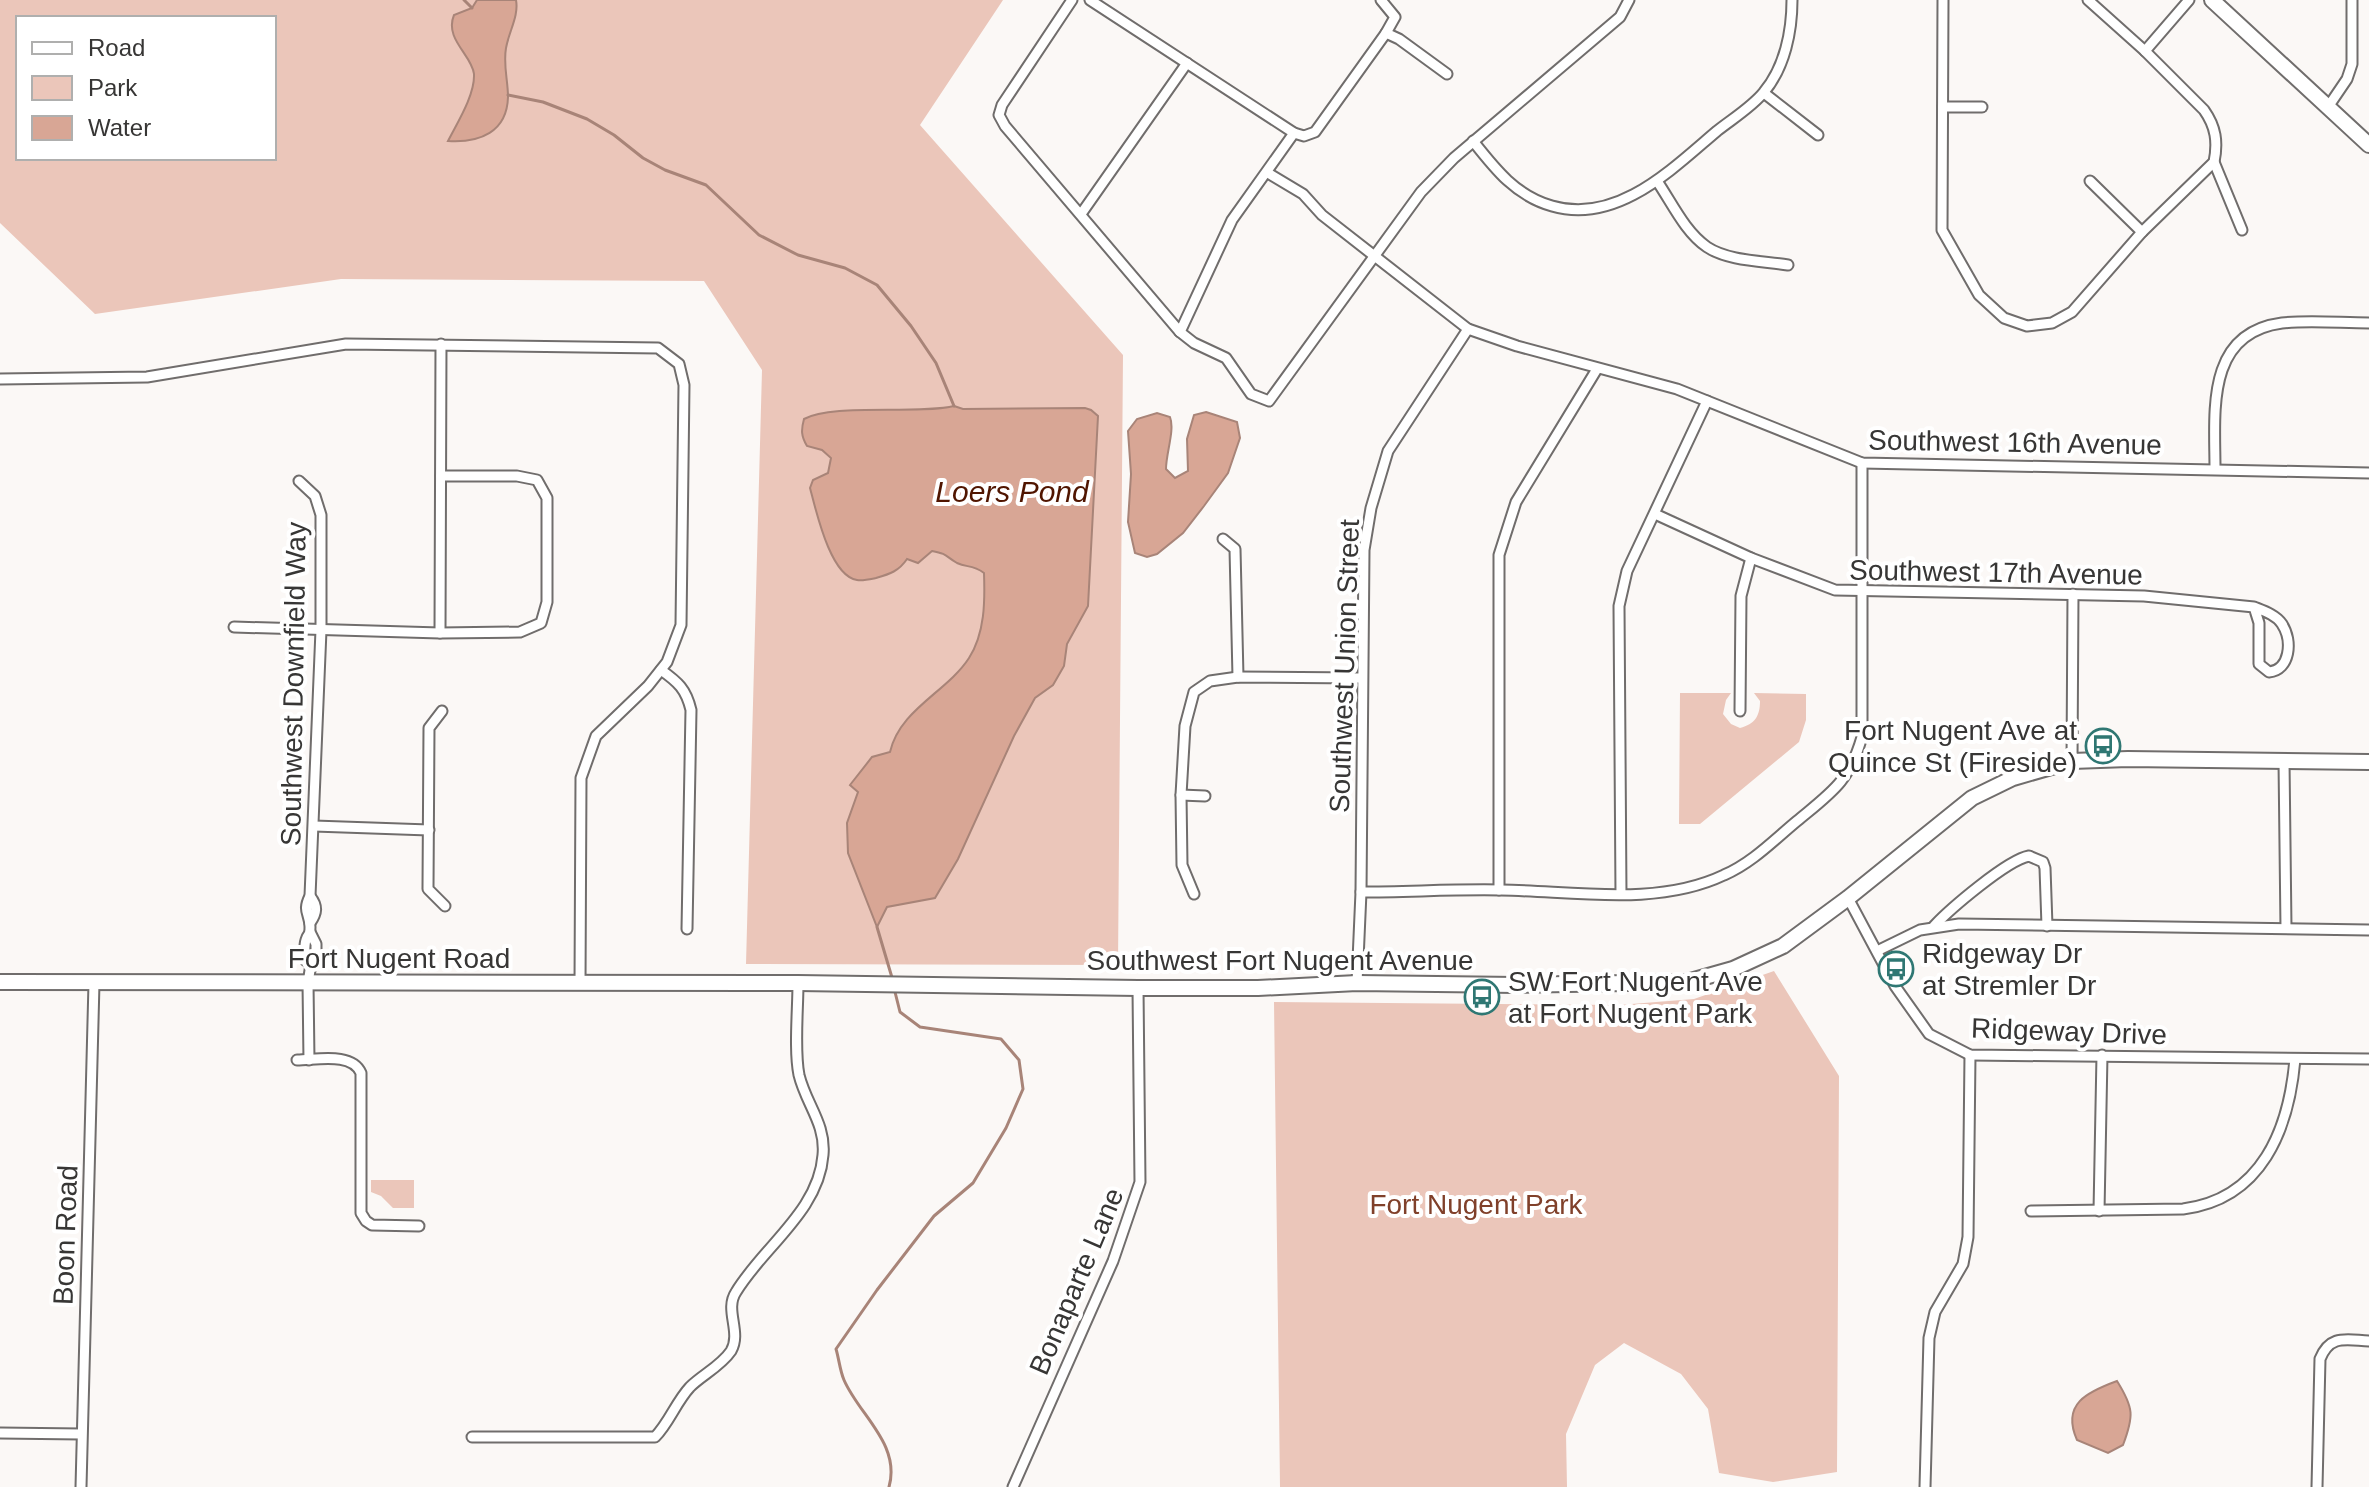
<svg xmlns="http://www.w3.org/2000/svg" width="2369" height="1487" font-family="Arial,sans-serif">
<rect width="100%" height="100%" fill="#fbf8f6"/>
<g fill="#ebc6ba" fill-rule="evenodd">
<path d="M 0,0 L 1003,0 L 920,125 L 1123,355 L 1118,965 L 746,964 L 762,370 L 704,281 L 341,279 L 95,314 L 0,223 ZM 18,18 L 274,18 L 274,158 L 18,158 Z"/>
<path d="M 1680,693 L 1731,693 L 1726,700 L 1723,714 L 1731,724 L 1740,728 C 1755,724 1760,716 1760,701 L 1754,693 L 1806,694 L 1806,720 L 1799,742 L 1700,824 L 1679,824 Z"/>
<polygon points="1774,971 1839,1076 1837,1472 1773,1482 1719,1473 1708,1409 1681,1374 1624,1343 1595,1365 1566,1434 1567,1487 1280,1487 1274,1002 1619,1005 1694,999"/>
<polygon points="371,1180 414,1180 414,1208 393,1208 381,1196 371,1192"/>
</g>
<g fill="#d8a695" stroke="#a88478" stroke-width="2">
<path d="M 477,0 L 516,0 C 519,16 509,31 506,48 C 503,65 508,80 508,97 C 507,132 480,143 448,141 C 457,123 475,95 474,74 C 472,55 444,39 454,15 L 472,8 Z"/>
<path d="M 954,406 L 963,409 L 1085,408 L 1091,410 L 1098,416 L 1088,606 L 1067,644 L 1064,666 L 1053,685 L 1035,698 L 1014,736 L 958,859 L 935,898 L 887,907 L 877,927 L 848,853 L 847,823 L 858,792 L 850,785 L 872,757 L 890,752 C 900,709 947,692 969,658 C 985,633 985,601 984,573 C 972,564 967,568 957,563 C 945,556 948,554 932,551 L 918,563 L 907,559 C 899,571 890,574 876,578 C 871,579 863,581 857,580 C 830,576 816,510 810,488 L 813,480 L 828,473 L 831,458 L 822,450 L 807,446 C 801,436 801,430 804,419 C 833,403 914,415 954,406 Z"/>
<path d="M 1206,412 L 1237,422 L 1240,438 L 1228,473 L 1204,506 L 1183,533 L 1157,554 L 1147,557 L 1135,553 L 1128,522 L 1131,474 L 1128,431 L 1137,419 L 1157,413 L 1170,417 C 1175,430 1166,453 1166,469 L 1175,478 L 1188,471 L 1187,439 L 1194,415 Z"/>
<path d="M 2117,1381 C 2134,1408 2134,1416 2123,1445 L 2108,1453 L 2077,1440 C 2061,1404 2087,1392 2117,1381 Z"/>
</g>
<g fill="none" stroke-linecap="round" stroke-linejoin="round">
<g stroke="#a88478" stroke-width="3">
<polyline points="464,0 472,8"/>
<polyline points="508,95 543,102 587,119 614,135 643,158 665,170 706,185 759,235 798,255 845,268 877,285 911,326 936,363 954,406"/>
<polyline points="877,927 893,981"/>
<path d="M 889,1487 C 901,1444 859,1415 844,1380 C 840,1371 839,1359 836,1349 L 877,1290 L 934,1216 L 973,1183 L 1006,1128 L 1023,1089 L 1019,1060 L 1001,1039 L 920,1027 L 900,1012 L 894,988"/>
</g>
<g stroke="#706d6c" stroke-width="13">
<g id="street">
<polyline points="1072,0 1002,105 999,115 1005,126 1180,332"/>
<polyline points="1090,0 1294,133 1304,136 1315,132 1386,33 1399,39 1447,74"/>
<polyline points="1381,0 1395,17 1386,33"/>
<path d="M 1943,0 L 1942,230 L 1979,295 L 2004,318 L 2027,326 L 2052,323 L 2072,312 L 2142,232 L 2214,162 C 2218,142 2216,127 2204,110 L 2145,51 L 2088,0"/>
<polyline points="2145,51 2189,0"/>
<polyline points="1764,93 1818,135"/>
<polyline points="1943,107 1982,107"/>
<polyline points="2328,107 2347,79 2352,64 2352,0"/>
<polyline points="1294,133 1232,220 1180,332 1194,343 1226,358 1251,394 1269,401 1421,192 1454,158 1620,17 1629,0"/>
<path d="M 1473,141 C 1495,169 1516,196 1552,206 C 1617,225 1672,169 1717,131 C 1732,119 1752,107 1764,92 C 1785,67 1792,31 1792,0"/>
<polyline points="2214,162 2242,230"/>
<polyline points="1268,173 1303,194 1322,215 1468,329 1517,346 1677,389 1862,463 2369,473"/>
<path d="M 1657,181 C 1672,203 1685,232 1707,247 C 1728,261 1763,261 1788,265"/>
<polyline points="2090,181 2142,232"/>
<polyline points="1081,214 1187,63"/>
<polyline points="0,379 147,377 346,344 658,348 679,364 684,385 681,625 667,662 648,686 596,736 581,778 580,984"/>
<path d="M 2215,469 C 2215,412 2205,333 2282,323 C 2310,320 2341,323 2369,323"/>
<path d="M 299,481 L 315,496 L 321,515 L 321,630 L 310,896 C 302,912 310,913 310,927 C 310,937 309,931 306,940 C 304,946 305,954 305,960 L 311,964"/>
<path d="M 1655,514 L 1751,558 L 1835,590 L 2144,596 L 2254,607 L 2259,623 L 2259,664 L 2269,672 C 2290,670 2293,641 2282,624 C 2276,615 2264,611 2254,607"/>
<polyline points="1223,539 1235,549 1238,677"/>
<polyline points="234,627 440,633 520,632 541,623 547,602 547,498 537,480 517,476 441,476"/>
<polyline points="440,633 441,344"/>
<path d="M 661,670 C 678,682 686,689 691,710 L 687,929"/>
<polyline points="442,711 429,728 428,889 445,906"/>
<polyline points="1740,711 1741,596 1751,558"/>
<polyline points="2072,761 2073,594"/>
<polyline points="2284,761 2286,928"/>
<polyline points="1181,795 1205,796"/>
<polyline points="314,826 429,830"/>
<polyline points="1499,890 1499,555 1516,502 1597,369"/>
<path d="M 1361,892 C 1408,892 1455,889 1501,890 C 1573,891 1657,907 1724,875 C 1752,863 1774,840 1797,821 C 1832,792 1849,782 1862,737 L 1862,463"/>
<polyline points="1194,894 1182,865 1181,795 1185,726 1194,692 1210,681 1238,677 1361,678"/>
<polyline points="1621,894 1619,606 1627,571 1707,401"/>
<path d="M 310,896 C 318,906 317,913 310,923"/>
<polyline points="1848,898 1895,986 1929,1034 1970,1055 2369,1059"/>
<path d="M 1934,926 C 1950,909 2007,860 2029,856 L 2043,862 L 2045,868 L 2047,926"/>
<polyline points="1877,951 1920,930 1959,924 2369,930"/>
<polyline points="1357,983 1361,892 1364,550 1371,508 1388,451 1468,329"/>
<path d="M 297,1060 C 317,1060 352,1052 361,1073 L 361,1213 L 366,1221 L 372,1225 L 419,1226"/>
<polyline points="309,1060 308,983 311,964 316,960 316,944 310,932"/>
<path d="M 2031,1211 L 2183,1209 C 2262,1199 2289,1129 2295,1059"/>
<polyline points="2099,1211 2102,1055"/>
<polyline points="0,1433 81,1434"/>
<path d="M 472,1437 L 655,1437 C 669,1423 676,1402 690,1387 C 702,1375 721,1366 731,1351 C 742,1332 724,1310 736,1292 C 763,1247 819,1211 823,1155 C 826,1124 806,1104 799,1075 C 794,1050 798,1010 798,983"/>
<polyline points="81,1487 94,983"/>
<polyline points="1013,1487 1113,1261 1140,1182 1138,988"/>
<polyline points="1925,1487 1929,1338 1935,1312 1963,1264 1968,1237 1970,1055"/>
<path d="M 2317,1487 L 2320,1359 C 2330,1334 2346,1340 2369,1341"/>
</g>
</g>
<g stroke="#706d6c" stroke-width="18">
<g id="secondary">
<polyline points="2212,0 2369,145"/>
<polyline points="0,982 798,983 1138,988 1258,988 1357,983 1516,985 1687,982 1733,969 1783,946 1848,898 1972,798 2013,778 2072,761 2128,759 2369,762"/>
</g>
</g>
<use href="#street" stroke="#fff" stroke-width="9"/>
<use href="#secondary" stroke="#fff" stroke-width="14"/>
</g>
<defs>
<g id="bus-ring" transform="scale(1.8)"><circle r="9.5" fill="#fff" stroke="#2f7773" stroke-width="1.5"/><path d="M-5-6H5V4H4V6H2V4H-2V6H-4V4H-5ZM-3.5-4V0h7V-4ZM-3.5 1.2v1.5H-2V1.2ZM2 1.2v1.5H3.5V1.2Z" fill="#2f7773"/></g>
</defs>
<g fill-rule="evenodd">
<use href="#bus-ring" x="2103" y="746"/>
<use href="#bus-ring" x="1896" y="969"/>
<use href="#bus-ring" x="1482" y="997"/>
</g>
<g text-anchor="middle" stroke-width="8" stroke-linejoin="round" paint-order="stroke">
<g font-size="28" fill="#373635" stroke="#fff">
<text transform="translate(2015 442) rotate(1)" y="10">Southwest 16th Avenue</text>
<text transform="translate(1996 572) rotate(1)" y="10">Southwest 17th Avenue</text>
<text transform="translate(1344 666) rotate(-88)" y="10">Southwest Union Street</text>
<text transform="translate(293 684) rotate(-89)" y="10">Southwest Downfield Way</text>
<text x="399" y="968">Fort Nugent Road</text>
<text x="1280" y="970">Southwest Fort Nugent Avenue</text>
<text transform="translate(2069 1031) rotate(2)" y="10">Ridgeway Drive</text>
<text transform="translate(65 1235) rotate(-88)" y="10">Boon Road</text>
<text transform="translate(1076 1281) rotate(-67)" y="10">Bonaparte Lane</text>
</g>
<g font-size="28" fill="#373635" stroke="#fff" text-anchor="start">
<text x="2077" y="740" text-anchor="end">Fort Nugent Ave at<tspan x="2077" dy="32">Quince St (Fireside)</tspan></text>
<text x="1922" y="963">Ridgeway Dr<tspan x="1922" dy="32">at Stremler Dr</tspan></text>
<text x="1508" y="991">SW Fort Nugent Ave<tspan x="1508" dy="32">at Fort Nugent Park</tspan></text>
</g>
<g font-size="28" fill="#80402a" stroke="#fff">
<text x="1476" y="1214">Fort Nugent Park</text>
</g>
<g font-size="30" font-style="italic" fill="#501500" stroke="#fff">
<text x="1012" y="502">Loers Pond</text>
</g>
</g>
<rect x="16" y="16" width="260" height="144" fill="#ffffff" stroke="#afafae" stroke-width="2"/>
<rect x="32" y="42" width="40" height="12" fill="#ffffff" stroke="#afafae" stroke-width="2"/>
<text x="88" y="56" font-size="24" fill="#373635">Road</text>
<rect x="32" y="76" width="40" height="24" fill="#ebc6ba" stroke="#afafae" stroke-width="2"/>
<text x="88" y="96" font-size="24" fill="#373635">Park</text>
<rect x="32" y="116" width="40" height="24" fill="#d8a695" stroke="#afafae" stroke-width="2"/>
<text x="88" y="136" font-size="24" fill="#373635">Water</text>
</svg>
